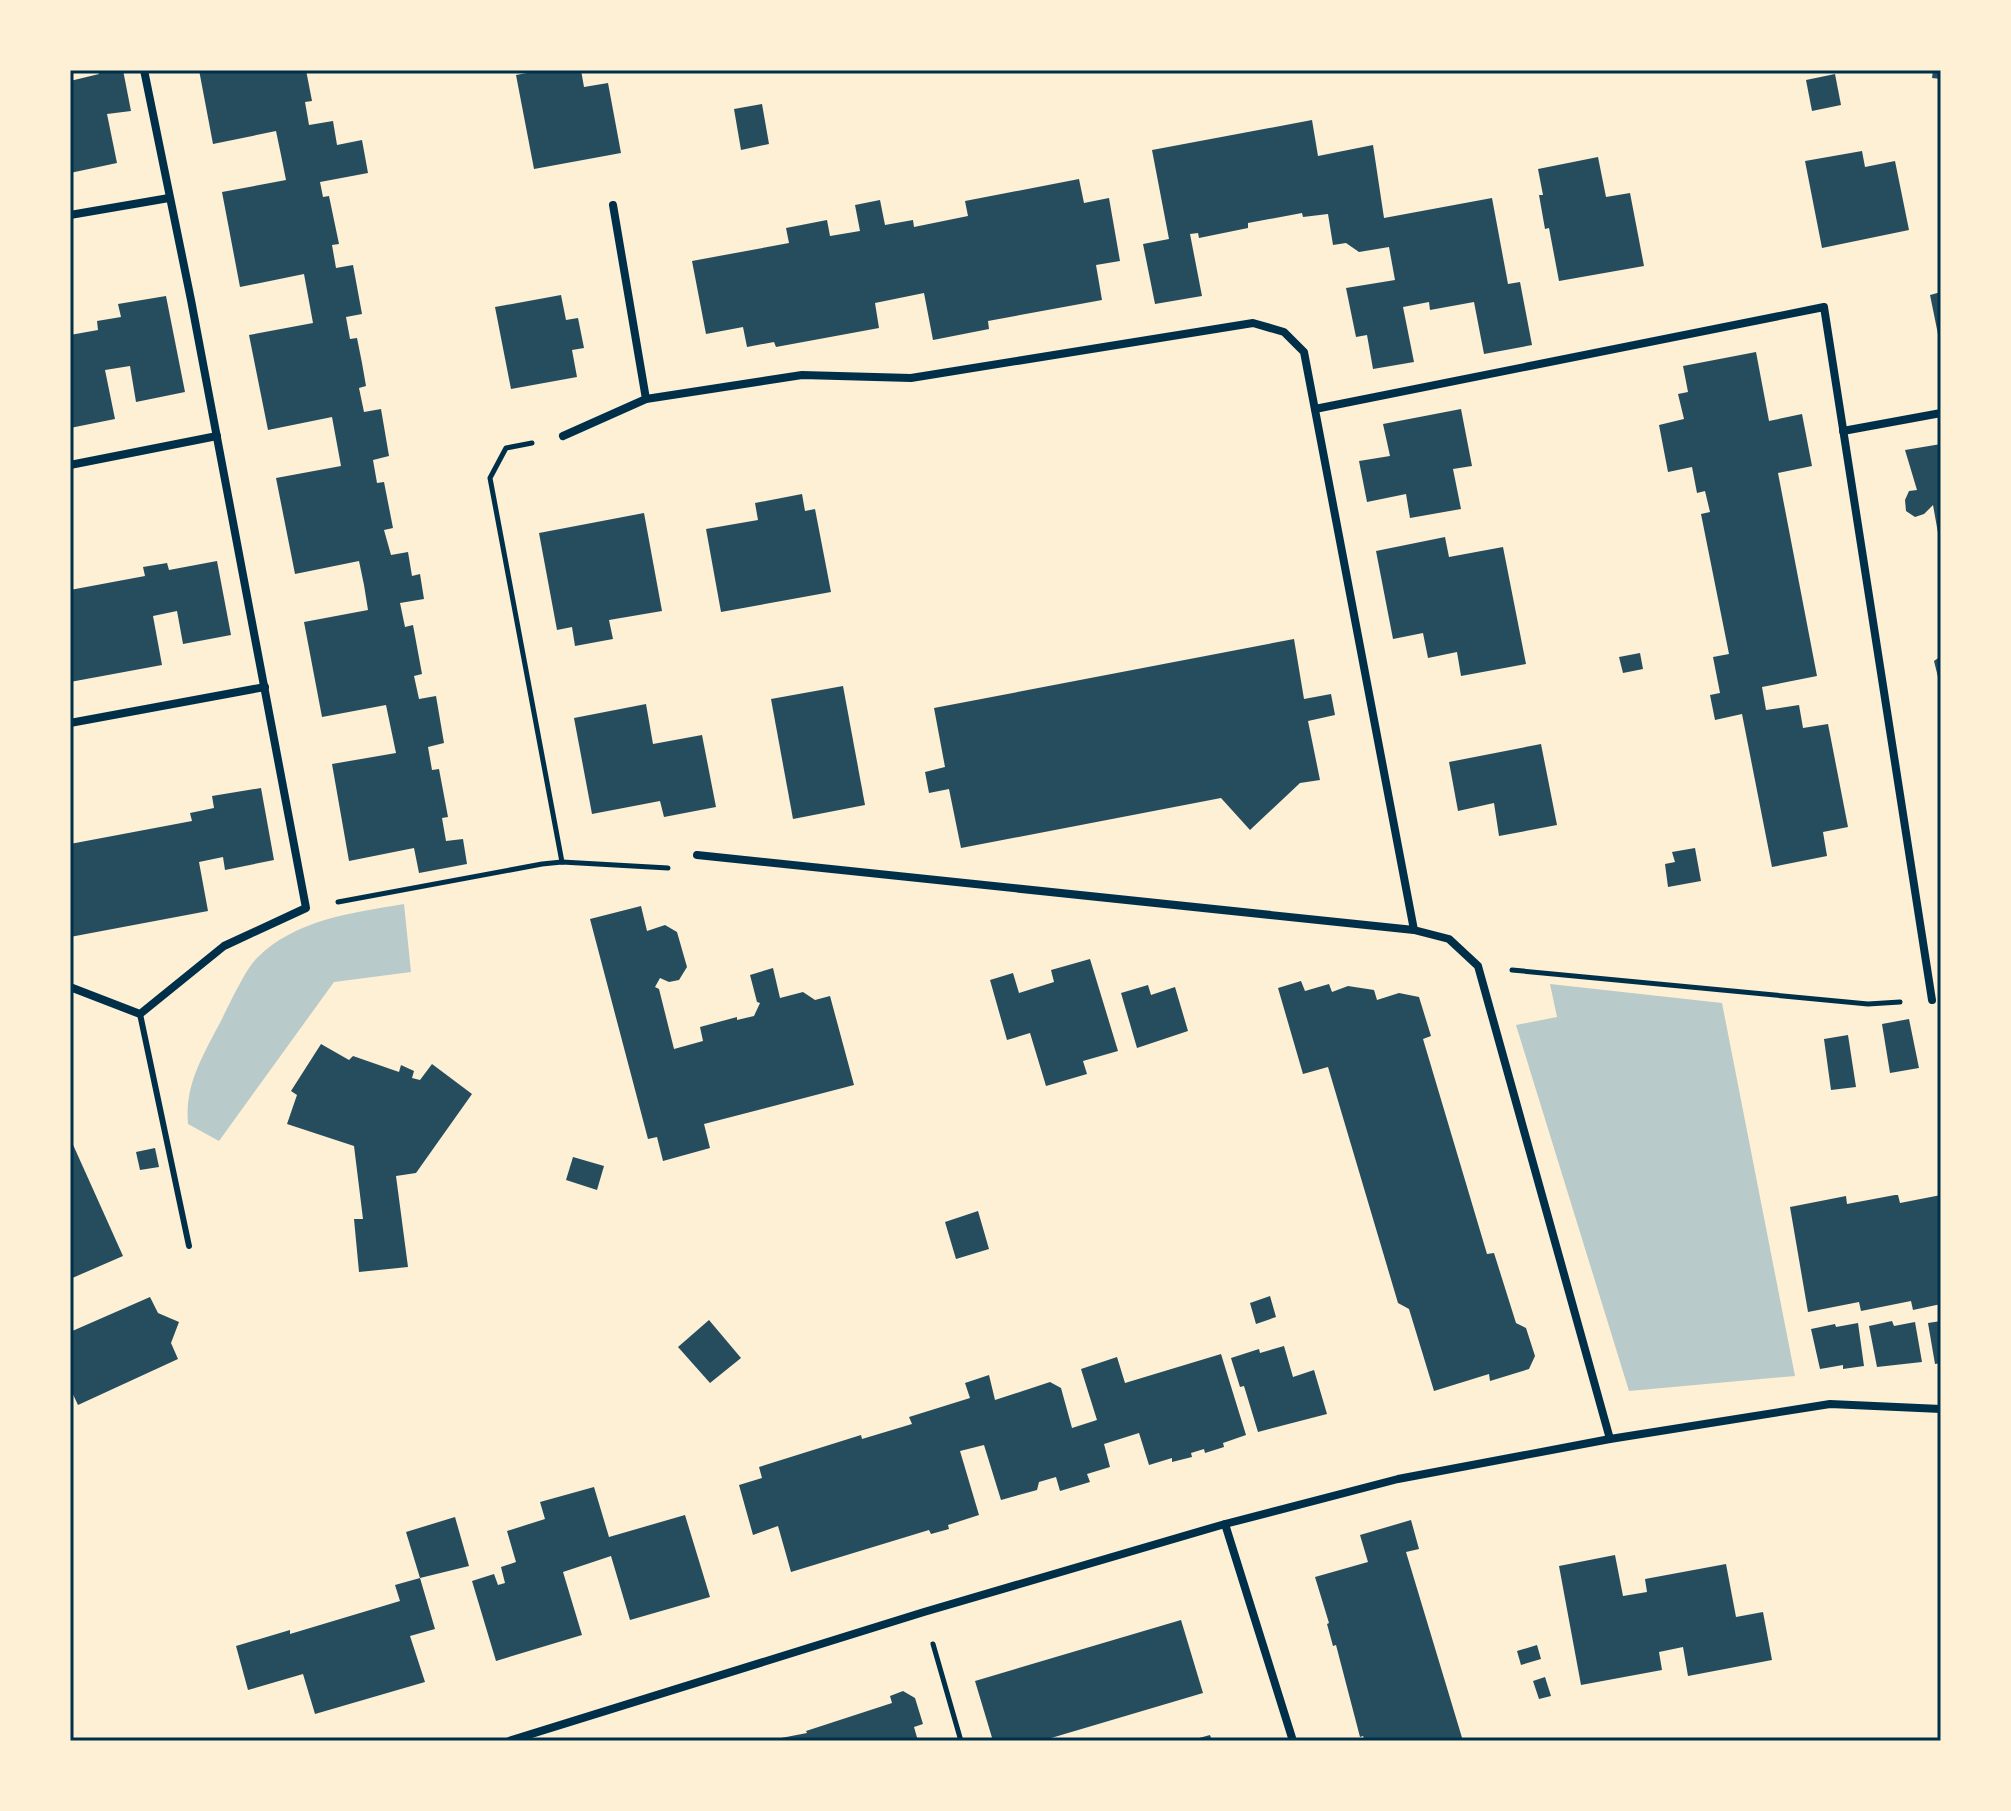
<svg xmlns="http://www.w3.org/2000/svg" width="2011" height="1811" font-family="'IBM Plex Sans',sans-serif">
<rect width="100%" height="100%" fill="#fdf0d5"/>
<g fill="#b9caca">
<path d="M 404,904 L 411,972 L 334,982 L 219,1141 L 188,1124 C 185,1088 199,1063 215,1032 C 226,1013 243,972 257,958 C 296,919 352,913 404,904 Z"/>
<polygon points="1550,984 1722,1003 1795,1376 1629,1391 1516,1025 1557,1017"/>
</g>
<g fill="#264d5e">
<polygon points="98,70 123,70 131,111 107,114 117,163 70,173 70,81 99,74"/>
<polygon points="199,70 306,70 312,101 305,102 309,125 333,121 337,145 362,140 368,173 320,182 323,197 329,196 339,244 332,245 336,268 353,265 362,314 346,317 350,339 357,338 362,363 366,386 359,388 364,412 381,409 389,456 373,460 377,483 384,482 393,528 384,530 391,555 408,552 412,576 420,574 424,599 400,603 405,627 413,625 422,674 414,676 419,699 436,696 444,743 428,747 432,770 439,769 448,817 442,818 446,841 463,839 467,864 419,873 414,848 349,861 332,764 396,753 386,705 322,717 304,622 368,610 364,585 359,561 295,574 276,478 341,466 332,417 268,430 249,335 313,323 304,274 240,287 222,192 286,180 281,155 276,131 213,144"/>
<polygon points="543,70 581,70 584,87 608,83 621,153 534,169 516,75"/>
<polygon points="1933,70 1941,70 1941,79 1932,78"/>
<polygon points="1835,74 1841,105 1812,111 1806,80"/>
<polygon points="762,104 769,144 741,150 734,109"/>
<polygon points="1312,120 1318,156 1373,145 1384,218 1492,198 1508,284 1520,282 1532,345 1484,354 1474,302 1430,310 1429,302 1403,307 1414,362 1373,369 1367,335 1356,337 1346,288 1395,280 1389,247 1359,252 1346,243 1333,245 1328,214 1303,217 1302,213 1248,223 1248,228 1199,238 1198,233 1190,234 1202,296 1155,304 1143,244 1169,239 1152,150"/>
<polygon points="1862,151 1865,167 1895,161 1909,230 1822,248 1805,161"/>
<polygon points="1598,157 1606,197 1630,193 1644,266 1559,281 1549,228 1545,229 1539,195 1543,195 1538,169"/>
<polygon points="1079,179 1084,203 1109,198 1120,261 1096,265 1102,300 988,321 989,329 933,340 924,293 875,303 879,328 776,347 774,342 747,347 743,327 706,334 692,261 789,243 786,228 827,220 830,236 860,231 855,205 880,200 885,225 913,220 914,227 968,216 965,201"/>
<polygon points="1941,292 1941,344 1940,344 1930,295"/>
<polygon points="561,295 566,320 578,318 584,348 572,350 577,377 511,389 495,307"/>
<polygon points="166,296 185,392 136,402 130,366 105,370 115,419 70,428 70,335 98,330 97,321 121,317 118,304"/>
<polygon points="1756,352 1769,421 1802,414 1812,466 1778,473 1817,676 1762,687 1766,710 1799,705 1803,728 1828,724 1848,827 1823,832 1827,856 1772,867 1742,714 1715,720 1710,695 1720,693 1713,657 1729,654 1701,514 1710,512 1705,491 1697,493 1692,467 1668,472 1659,425 1684,419 1678,394 1688,392 1683,366"/>
<polygon points="1461,409 1472,466 1453,469 1461,509 1410,518 1406,494 1367,502 1359,461 1390,456 1383,424"/>
<polygon points="1941,444 1941,544 1940,544 1933,505 1924,514 1915,517 1906,511 1905,500 1909,491 1917,490 1905,450"/>
<polygon points="802,494 805,511 815,509 831,592 721,612 706,529 758,520 755,503"/>
<polygon points="644,513 662,611 609,620 613,639 575,646 572,627 557,630 539,533"/>
<polygon points="1445,537 1449,557 1503,547 1526,664 1461,676 1457,652 1428,658 1423,633 1393,639 1376,551"/>
<polygon points="217,561 231,635 183,644 177,611 153,616 162,665 70,682 70,590 145,576 143,567 167,563 169,570"/>
<polygon points="1294,639 1304,699 1331,694 1335,715 1308,721 1320,780 1300,783 1250,830 1221,798 961,848 949,789 929,793 925,772 945,767 934,708"/>
<polygon points="1640,653 1643,669 1623,673 1619,657"/>
<polygon points="1941,656 1941,678 1938,677 1934,661"/>
<polygon points="843,686 865,805 793,819 771,699"/>
<polygon points="646,704 653,744 702,735 716,807 664,817 660,801 592,814 574,718"/>
<polygon points="1541,744 1557,825 1499,836 1494,803 1458,811 1449,762"/>
<polygon points="261,788 274,860 225,870 223,857 199,862 208,911 70,937 70,844 192,821 190,813 214,808 212,796"/>
<polygon points="1695,848 1701,881 1668,887 1665,864 1675,862 1672,852"/>
<polygon points="641,906 647,931 665,925 677,932 687,967 679,980 669,982 660,978 655,987 659,989 674,1049 703,1041 700,1027 737,1017 737,1020 754,1016 760,1003 757,1002 750,975 773,968 780,998 803,992 815,1000 830,996 854,1085 704,1124 710,1148 663,1161 657,1137 648,1139 590,919"/>
<polygon points="1090,959 1118,1051 1083,1061 1087,1074 1046,1086 1030,1033 1007,1040 990,980 1013,973 1019,993 1054,982 1051,970"/>
<polygon points="1301,981 1305,991 1329,984 1332,992 1348,986 1374,990 1377,1000 1399,993 1419,997 1431,1036 1423,1039 1487,1254 1494,1253 1516,1323 1526,1328 1535,1356 1529,1369 1490,1381 1489,1374 1434,1391 1409,1309 1398,1303 1328,1067 1303,1074 1278,988"/>
<polygon points="1148,985 1151,995 1175,987 1188,1031 1137,1048 1121,993"/>
<polygon points="1909,1019 1919,1068 1890,1073 1882,1024"/>
<polygon points="1848,1035 1856,1087 1831,1090 1824,1039"/>
<polygon points="321,1044 349,1060 353,1056 399,1072 401,1065 414,1071 412,1078 420,1080 432,1064 472,1094 416,1173 396,1176 408,1267 359,1272 354,1219 363,1219 354,1146 287,1124 297,1095 291,1091"/>
<polygon points="70,1138 123,1256 70,1279"/>
<polygon points="155,1148 159,1167 140,1170 136,1152"/>
<polygon points="573,1157 604,1166 597,1190 566,1180"/>
<polygon points="1895,1195 1898,1195 1900,1203 1941,1195 1941,1304 1913,1310 1911,1301 1861,1311 1859,1302 1808,1312 1790,1207 1846,1196 1847,1204"/>
<polygon points="978,1211 989,1249 956,1259 945,1222"/>
<polygon points="1270,1296 1276,1317 1256,1324 1250,1303"/>
<polygon points="150,1297 158,1313 179,1322 171,1343 178,1359 78,1405 70,1388 70,1332"/>
<polygon points="709,1320 741,1358 710,1383 678,1347"/>
<polygon points="1892,1321 1894,1326 1915,1322 1922,1362 1877,1367 1869,1326"/>
<polygon points="1941,1321 1941,1363 1935,1364 1928,1323"/>
<polygon points="1858,1323 1864,1366 1843,1369 1843,1365 1820,1369 1811,1329 1835,1324 1836,1327"/>
<polygon points="1284,1346 1293,1377 1314,1370 1327,1414 1258,1432 1244,1386 1240,1387 1231,1358 1259,1349 1260,1353"/>
<polygon points="1221,1354 1246,1435 1223,1443 1224,1447 1205,1453 1204,1449 1191,1453 1192,1457 1172,1462 1172,1458 1149,1465 1139,1433 1104,1444 1110,1467 1087,1474 1090,1482 1060,1491 1056,1477 1039,1482 1037,1490 1001,1500 984,1445 960,1451 979,1515 948,1525 949,1529 931,1534 929,1530 791,1572 778,1526 753,1535 739,1485 762,1478 759,1467 861,1435 862,1439 912,1424 909,1417 970,1398 965,1383 989,1375 995,1400 1050,1382 1061,1388 1072,1428 1097,1420 1081,1369 1117,1357 1125,1383"/>
<polygon points="594,1487 609,1537 685,1515 710,1597 630,1620 611,1556 563,1572 582,1635 496,1661 472,1581 494,1574 498,1585 505,1583 501,1567 516,1562 507,1531 545,1519 540,1502"/>
<polygon points="455,1517 469,1566 420,1578 406,1532"/>
<polygon points="1411,1520 1419,1549 1406,1552 1463,1741 1365,1741 1363,1736 1360,1737 1336,1645 1333,1646 1327,1624 1329,1623 1315,1577 1368,1562 1360,1535"/>
<polygon points="1615,1555 1623,1596 1647,1592 1645,1579 1726,1564 1736,1617 1763,1612 1772,1660 1688,1676 1683,1647 1659,1652 1662,1670 1581,1685 1559,1566"/>
<polygon points="420,1578 435,1629 410,1636 425,1682 315,1714 303,1674 248,1690 236,1646 290,1630 290,1634 400,1601 395,1585"/>
<polygon points="1181,1620 1203,1693 1041,1741 993,1741 975,1681"/>
<polygon points="1537,1645 1541,1659 1521,1665 1517,1651"/>
<polygon points="1545,1677 1551,1696 1539,1699 1533,1681"/>
<polygon points="903,1691 915,1698 923,1724 914,1727 918,1741 782,1741 781,1738 807,1733 806,1731 892,1703 890,1696"/>
<polygon points="1210,1735 1212,1741 1192,1741 1192,1740"/>
</g>
<g fill="none" stroke-linecap="round" stroke-linejoin="round">
<g stroke="#003049" stroke-width="5">
<polyline points="532,443 506,448 490,478 562,862"/>
<polyline points="338,902 542,864 562,862 668,868"/>
<polyline points="1512,970 1868,1004 1900,1002"/>
<polyline points="933,1644 961,1741"/>
</g>
<polyline stroke="#003049" stroke-width="6" points="140,1014 189,1246"/>
<g stroke="#003049" stroke-width="8">
<polyline points="613,205 646,399"/>
<polyline points="70,215 169,198"/>
<polyline points="1315,409 1824,307 1932,1000"/>
<polyline points="1843,431 1941,413"/>
<polyline points="563,436 646,399 802,375 911,378 1253,323 1284,332 1304,352 1414,930 1449,939 1478,966 1610,1439"/>
<polyline points="70,465 217,436"/>
<polyline points="70,723 265,687"/>
<polyline points="697,855 1414,930"/>
<polyline points="70,987 140,1014 224,946 306,908 191,300 144,70"/>
<polyline points="1225,1524 1293,1741"/>
<polyline points="509,1741 924,1612 1225,1524 1398,1479 1610,1439 1830,1404 1941,1409"/>
</g>
</g>
<rect width="2011" height="1811" fill="none" stroke="#fdf0d5" stroke-width="144"/>
<rect x="72" y="72" width="1867" height="1667" fill="none" stroke="#003049" stroke-width="3"/>
</svg>
